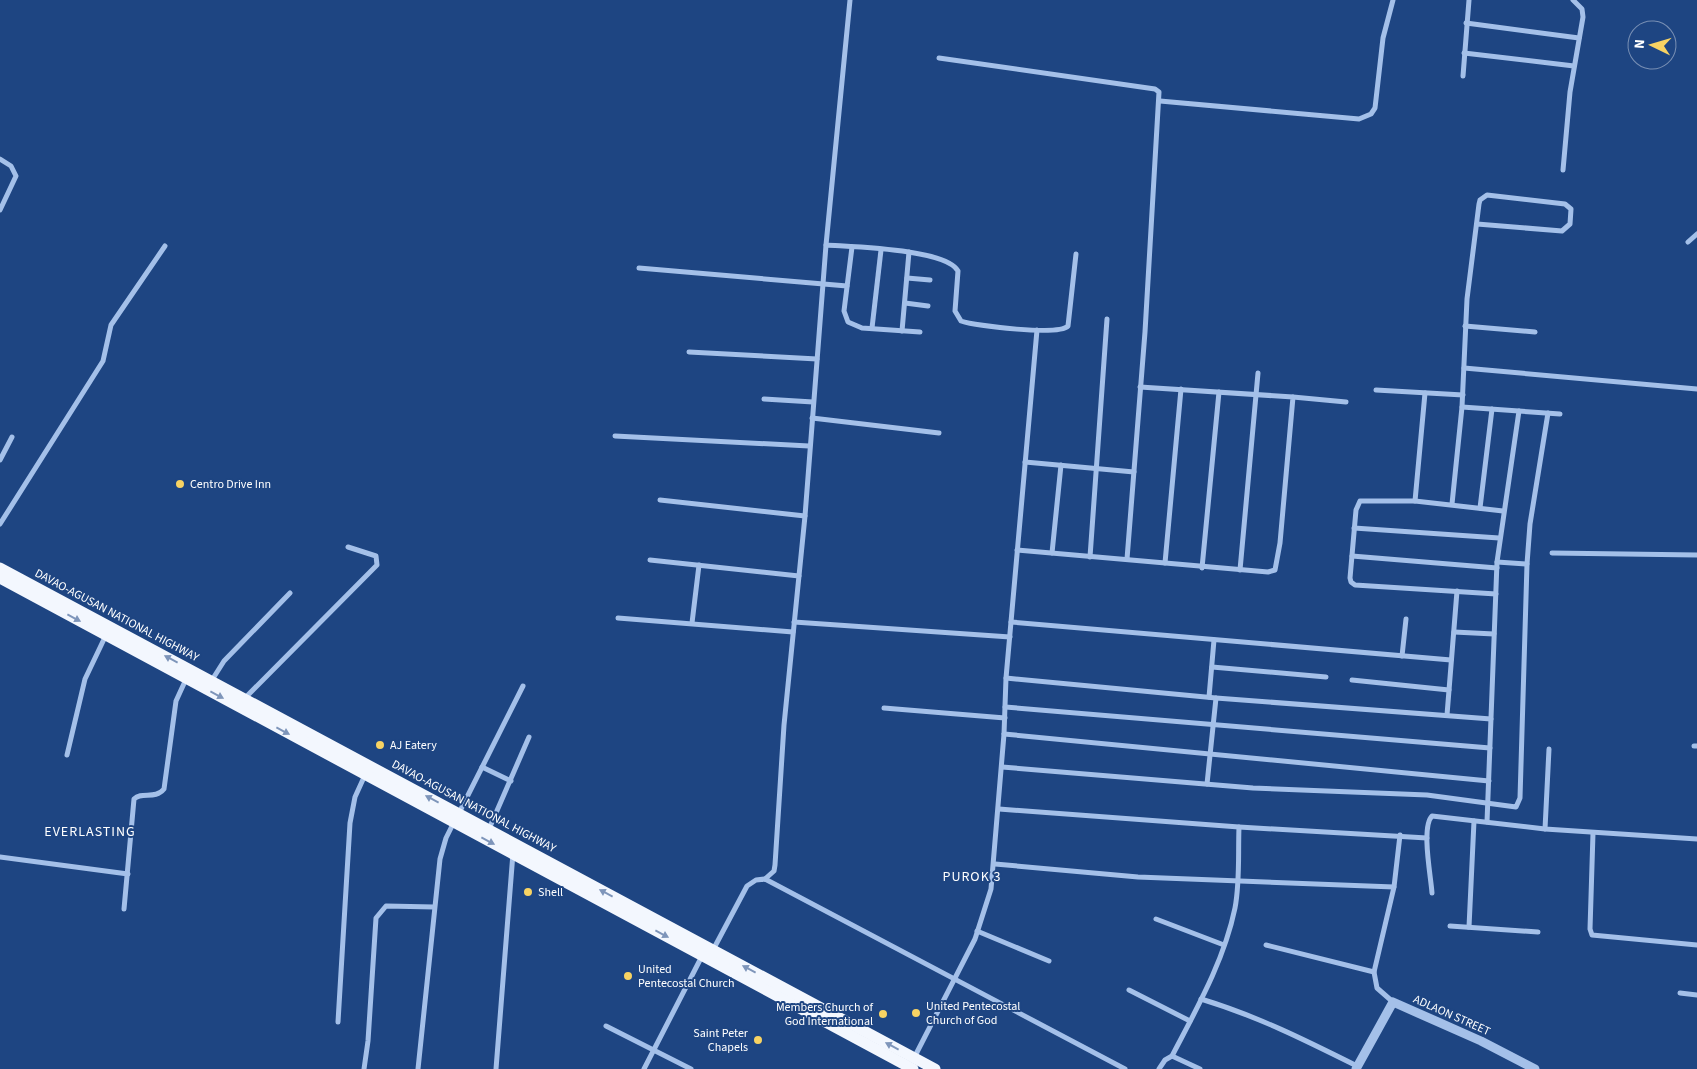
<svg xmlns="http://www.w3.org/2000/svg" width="1697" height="1069" font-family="'Source Sans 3',sans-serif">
<rect width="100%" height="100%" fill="#1e4582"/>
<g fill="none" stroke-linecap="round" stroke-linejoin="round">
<g stroke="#a4c0e9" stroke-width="5">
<polyline points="1466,23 1579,38"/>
<polyline points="1464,53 1574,66"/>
<polyline points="939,58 1155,89 1159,92 1145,332 1127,559"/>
<polyline points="1463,76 1469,0"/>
<polyline points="1160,101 1359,119 1371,114 1375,108 1383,38 1393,0"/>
<polyline points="0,159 11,166 16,176 0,210"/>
<polyline points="1563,170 1570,92 1583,17 1582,9 1573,0"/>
<polyline points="1688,242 1697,234"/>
<path d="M 826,245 C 852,247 946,249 958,271 L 955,311 L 961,321 C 976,326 1059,336 1068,326 L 1076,254"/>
<polyline points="852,247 844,311 848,322 862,328 920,332"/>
<polyline points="639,268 847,286"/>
<polyline points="907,278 930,280"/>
<polyline points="905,303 928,306"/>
<polyline points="1465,326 1535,332"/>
<polyline points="872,328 881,250"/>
<polyline points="902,331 909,252"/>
<polyline points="689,352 817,359"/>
<polyline points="1464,368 1697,389"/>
<polyline points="1376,390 1463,395"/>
<polyline points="1293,397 1346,402"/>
<polyline points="764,399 813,402"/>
<polyline points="1462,407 1560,414"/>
<polyline points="812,418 939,433"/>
<polyline points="615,436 809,446"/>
<polyline points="0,460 12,437"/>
<polyline points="1025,462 1134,472"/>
<polyline points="660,500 805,516"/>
<polyline points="1415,501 1425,393"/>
<polyline points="1452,504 1462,407 1467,299 1479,204 1480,200 1487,195 1565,204 1571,209 1570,224 1562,231 1477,224"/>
<polyline points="1480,508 1492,409"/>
<polyline points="0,524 103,361 111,325 165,246"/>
<polyline points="1354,528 1499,538"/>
<polyline points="1017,550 1268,572 1275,570 1280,543 1293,397 1140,387"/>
<polyline points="1052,553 1061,465"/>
<polyline points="1552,553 1697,555"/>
<polyline points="1352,556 1497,568"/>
<polyline points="1090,557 1107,319"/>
<polyline points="650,560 799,576"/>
<polyline points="1497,562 1527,564"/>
<polyline points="1165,563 1181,389"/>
<polyline points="1202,568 1219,392"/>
<polyline points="1240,570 1258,373"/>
<polyline points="1496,594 1355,585 1351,582 1350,578 1356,510 1360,501 1415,501 1503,511"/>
<polyline points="618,618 793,632"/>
<polyline points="794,622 1010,637"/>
<polyline points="1011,622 1451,660"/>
<polyline points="692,623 699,565"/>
<polyline points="1454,632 1494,634"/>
<polyline points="1402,656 1406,619"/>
<polyline points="1212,667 1326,677"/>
<polyline points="1006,678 1216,698 1491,719"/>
<polyline points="212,680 224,661 290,593"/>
<polyline points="1352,680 1449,690"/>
<polyline points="1209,697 1214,640"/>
<polyline points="245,698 377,565 376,556 348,547"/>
<polyline points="1005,707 1490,748"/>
<polyline points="884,708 1005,718"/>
<polyline points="1447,715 1457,591"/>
<polyline points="1004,734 1489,781"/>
<polyline points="1694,746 1697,746"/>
<polyline points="67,755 85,679 106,635"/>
<polyline points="482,767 511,781"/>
<polyline points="1002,767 1253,788 1427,795 1516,807 1520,798 1527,564 1530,524 1548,413"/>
<polyline points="1207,784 1216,698"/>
<polyline points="999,809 1239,827 1427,838"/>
<polyline points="459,813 523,686"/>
<polyline points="1487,822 1497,562 1519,411"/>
<polyline points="489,829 529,737"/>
<polyline points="1545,829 1549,749"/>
<polyline points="1593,833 1590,929 1592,935 1697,945"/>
<polyline points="0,857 128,874"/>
<polyline points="995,864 1138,877 1394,887"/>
<polyline points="765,879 774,871 775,865 784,725 805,516 826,245 850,0"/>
<path d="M 1432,893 C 1431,877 1421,827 1432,816 L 1545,829 L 1697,839"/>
<path d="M 124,909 L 134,799 C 142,791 155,800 164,789 L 176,701 L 187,677"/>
<polyline points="1156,919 1224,945"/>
<polyline points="1450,926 1538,932"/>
<polyline points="1469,927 1474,821"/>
<polyline points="977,931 1049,961"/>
<polyline points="1266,945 1374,972"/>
<polyline points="713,950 747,886 756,880 765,879 1125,1069"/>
<polyline points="1129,990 1190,1021"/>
<polyline points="1680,993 1697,995"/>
<path d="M 1201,999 C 1257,1016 1305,1040 1357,1066"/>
<polyline points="1393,1002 1377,988 1374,972 1394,887 1400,835"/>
<polyline points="338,1022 350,823 355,797 365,775"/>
<polyline points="606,1026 691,1069"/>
<polyline points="1172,1056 1200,1069"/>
<polyline points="914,1058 975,939 991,889 1004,734 1006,678 1037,330"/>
<polyline points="364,1069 368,1041 376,918 386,906 434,907"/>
<polyline points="418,1069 440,859 446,838 454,822"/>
<polyline points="496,1069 513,853"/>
<polyline points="644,1069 702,956"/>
<path d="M 1159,1069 L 1165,1060 L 1172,1056 C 1197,1008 1224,961 1235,908 C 1240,882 1238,854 1239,827"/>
</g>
<polyline stroke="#a4c0e9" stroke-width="9" points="1356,1069 1393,1002 1481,1041 1535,1069"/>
<g stroke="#f3f7fe" stroke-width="11">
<polyline points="0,568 935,1069"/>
<polyline points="0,578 913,1069"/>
</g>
</g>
<defs><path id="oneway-solid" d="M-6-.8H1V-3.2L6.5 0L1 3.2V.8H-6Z" transform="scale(1.25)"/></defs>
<g fill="#7e95ba">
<use href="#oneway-solid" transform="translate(74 618) rotate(28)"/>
<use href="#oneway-solid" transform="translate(171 659) rotate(-152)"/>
<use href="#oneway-solid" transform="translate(217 695) rotate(28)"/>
<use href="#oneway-solid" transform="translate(283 731) rotate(28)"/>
<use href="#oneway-solid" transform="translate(432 799) rotate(-152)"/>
<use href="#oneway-solid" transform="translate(488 841) rotate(28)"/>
<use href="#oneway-solid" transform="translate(606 893) rotate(-152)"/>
<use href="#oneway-solid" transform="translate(662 934) rotate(28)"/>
<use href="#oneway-solid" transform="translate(749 969) rotate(-152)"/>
<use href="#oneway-solid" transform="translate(892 1046) rotate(-152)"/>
</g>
<g fill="#f8d363" stroke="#1e4582" stroke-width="2">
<circle cx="180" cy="484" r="5"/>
<circle cx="380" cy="745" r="5"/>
<circle cx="528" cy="892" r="5"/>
<circle cx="628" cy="976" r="5"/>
<circle cx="916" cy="1013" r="5"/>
<circle cx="883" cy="1014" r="5"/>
<circle cx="758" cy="1040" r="5"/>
</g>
<g text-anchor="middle" stroke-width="4" stroke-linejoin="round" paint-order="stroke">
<g font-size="12" fill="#fff" stroke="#1e4582" text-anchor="start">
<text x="190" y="488">Centro Drive Inn</text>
<text x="390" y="749">AJ Eatery</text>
<text x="538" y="896">Shell</text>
<text x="638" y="973">United<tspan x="638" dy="14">Pentecostal Church</tspan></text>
<text x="926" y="1010">United Pentecostal<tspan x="926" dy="14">Church of God</tspan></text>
<text x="873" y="1011" text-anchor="end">Members Church of<tspan x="873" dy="14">God International</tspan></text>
<text x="748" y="1037" text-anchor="end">Saint Peter<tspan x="748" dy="14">Chapels</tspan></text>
</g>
<g font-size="12" fill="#fff" stroke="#1e4582">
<text transform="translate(117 615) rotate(28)" y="4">DAVAO-AGUSAN NATIONAL HIGHWAY</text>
<text transform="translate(474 806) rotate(28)" y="4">DAVAO-AGUSAN NATIONAL HIGHWAY</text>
<text transform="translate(1452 1015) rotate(24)" y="4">ADLAON STREET</text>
</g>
<g font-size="14" letter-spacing="1" fill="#fff" stroke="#1e4582">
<text x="90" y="836">EVERLASTING</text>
<text x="972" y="881">PUROK 3</text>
</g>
</g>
<g transform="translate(1652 45) rotate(275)"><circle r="24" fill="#1e4582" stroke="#788fb4"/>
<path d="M0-4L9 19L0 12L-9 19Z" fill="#f8d363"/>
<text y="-8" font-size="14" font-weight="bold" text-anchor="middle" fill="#ffffff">N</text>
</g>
</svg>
